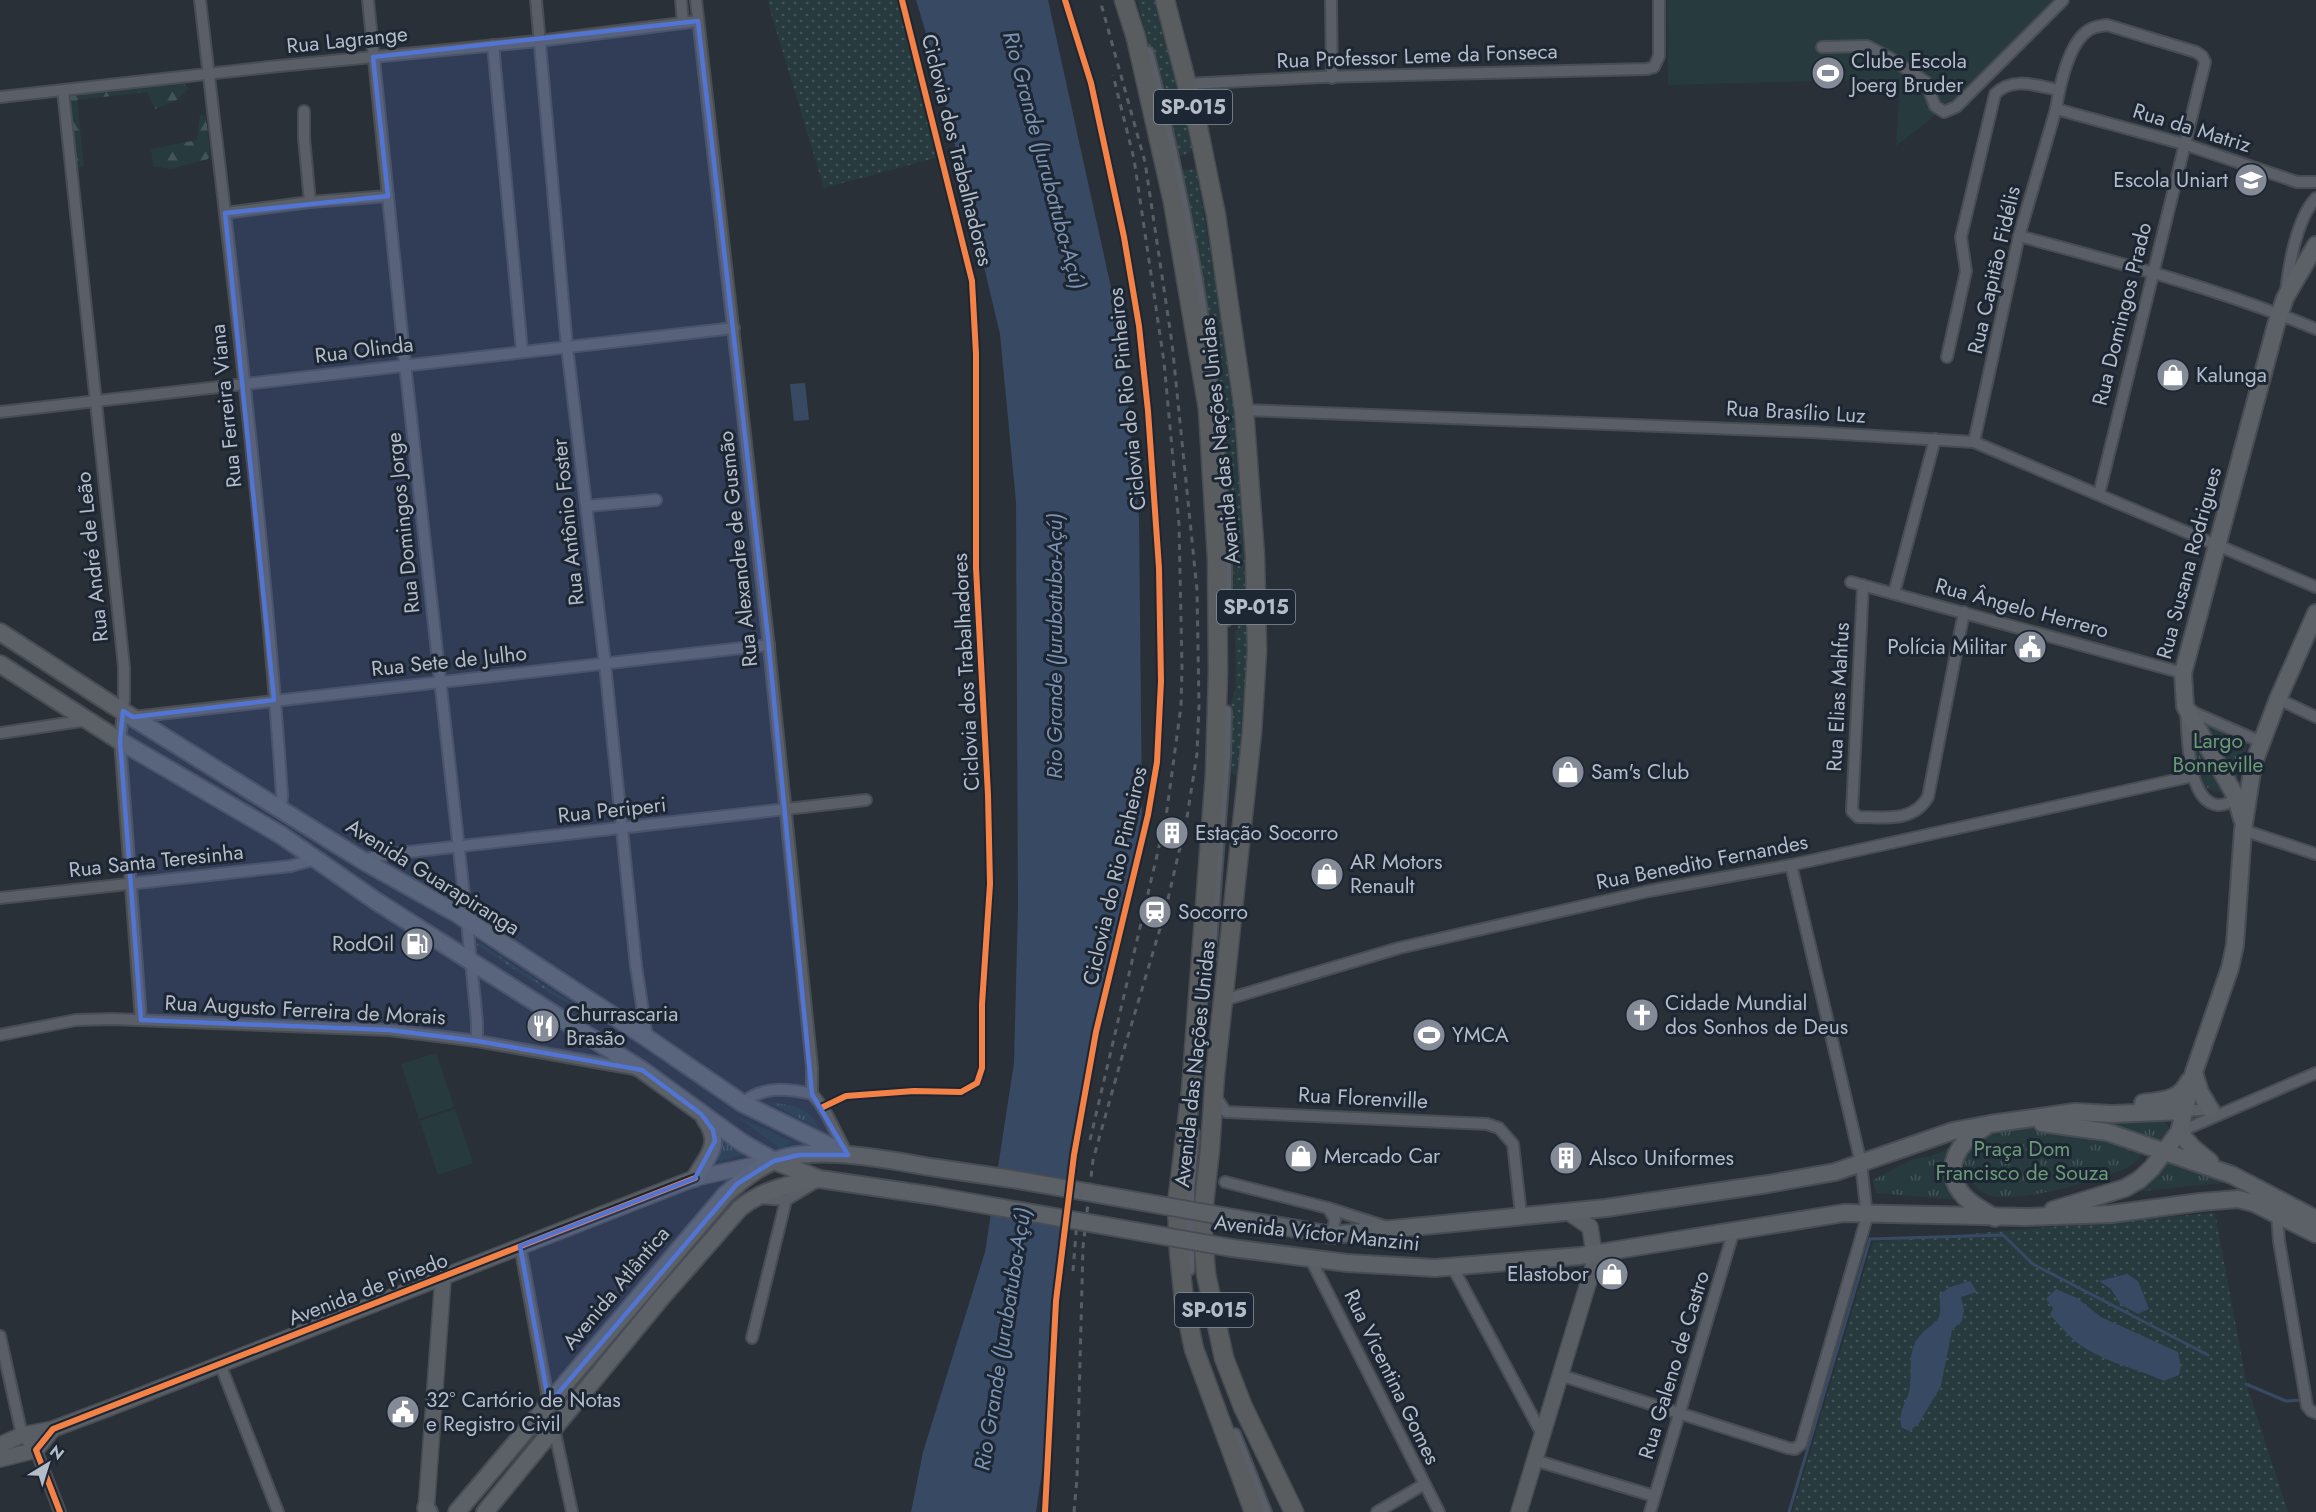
<svg xmlns="http://www.w3.org/2000/svg" width="2316" height="1512" font-family="Jost,sans-serif">
<defs>
<pattern id="grass-dots" width="8" height="8" patternUnits="userSpaceOnUse" patternTransform="scale(1.5)"><rect width="8" height="8" fill="#273a3e"/><path d="M2 2h.1M6 6h.1" fill="none" stroke="#445559" stroke-width="1.8" stroke-linecap="round"/></pattern>
<pattern id="forest-firs" width="22" height="20" patternUnits="userSpaceOnUse" patternTransform="scale(1.5)"><rect width="22" height="20" fill="#273a3e"/><path d="M5 1l3.5 6h-7zM16 11l3.5 6h-7z" fill="#445559"/></pattern>
<pattern id="park-tufts" width="24" height="20" patternUnits="userSpaceOnUse" patternTransform="scale(1.5)"><rect width="24" height="20" fill="#273a3e"/><path d="M3 7l-1-3M5 7V3M7 7l1-3M15 17l-1-3M17 17v-4M19 17l1-3" fill="none" stroke="#445559"/></pattern>
</defs>
<rect width="100%" height="100%" fill="#2a3038"/>
<g fill="url(#grass-dots)">
<polygon points="767,0 897,0 939,157 824,188"/>
<polygon points="1137,0 1154,0 1156,3 1192,146 1191,151 1182,156 1177,156"/>
<polygon points="1196,169 1220,310 1237,430 1235,440 1242,491 1240,494 1244,535 1246,537 1248,662 1234,823 1237,777 1227,769 1228,750 1231,751 1231,747 1228,746 1229,736 1231,735 1231,727 1229,726 1229,709 1236,687 1235,630 1238,630 1237,622 1235,622 1233,561 1235,561 1235,555 1233,555 1225,479 1179,170"/>
<polygon points="478,942 582,1010 560,999 477,945"/>
<polygon points="2215,1213 2247,1386 2288,1512 1792,1512 1873,1242"/>
</g>
<g fill="url(#forest-firs)">
<polygon points="180,81 189,88 177,100 155,109 147,92 77,100 84,167 75,168 67,96"/>
<polygon points="200,115 206,116 210,154 208,159 171,169 153,166 151,149 197,140"/>
</g>
<g fill="url(#park-tufts)">
<path d="M 2188,713 L 2249,737 C 2244,755 2240,801 2211,790 C 2205,787 2197,781 2194,774 C 2189,764 2190,727 2188,713 Z"/>
<path d="M 770,1103 C 790,1104 811,1107 818,1128 Z"/>
<polygon points="736,1116 792,1142 781,1149"/>
<polygon points="2112,1120 2165,1121 2169,1127 2162,1144 2096,1122"/>
<path d="M 2010,1126 C 2057,1126 2099,1135 2143,1150 C 2140,1158 2136,1163 2128,1167 C 2103,1180 2011,1206 1986,1194 C 1979,1191 1974,1185 1970,1178 C 1949,1148 1984,1131 2010,1126 Z"/>
<polygon points="715,1129 751,1153 706,1164"/>
<path d="M 1950,1148 C 1942,1171 1949,1179 1960,1200 L 1876,1193 L 1873,1180 L 1913,1159 L 1931,1156 Z"/>
<polygon points="2166,1160 2230,1182 2113,1194"/>
</g>
<g fill="#273a3e">
<path d="M 1667,0 L 2069,0 C 2014,52 1956,100 1896,146 L 1900,79 L 1668,85 Z"/>
<polygon points="436,1053 454,1107 419,1119 401,1064"/>
<polygon points="455,1109 473,1163 438,1175 420,1121"/>
</g>
<g fill="#384963">
<polygon points="916,0 1048,0 1121,333 1139,517 1142,813 1108,1003 1072,1151 1050,1317 1044,1458 1036,1512 911,1512 923,1452 985,1252 1014,1063 1018,906 1016,502 1000,334 938,73"/>
<polygon points="805,383 809,420 794,421 790,384"/>
<polygon points="2127,1274 2138,1281 2149,1309 2138,1314 2121,1305 2111,1289 2099,1281"/>
<path d="M 1970,1281 L 1977,1292 L 1961,1297 L 1964,1310 L 1962,1321 L 1952,1330 L 1941,1386 L 1919,1423 L 1910,1431 L 1902,1428 C 1897,1413 1905,1406 1909,1392 C 1913,1377 1907,1356 1916,1341 C 1930,1319 1945,1329 1939,1295 L 1950,1287 Z"/>
<path d="M 2056,1289 L 2077,1298 L 2101,1317 L 2178,1352 L 2181,1366 L 2179,1375 L 2164,1381 C 2138,1369 2110,1364 2085,1348 C 2072,1341 2061,1326 2050,1315 L 2053,1308 L 2046,1299 Z"/>
</g>
<polygon fill="#2a3038" points="996,1167 1071,1180 1065,1224 989,1211"/>
<g fill="none" stroke-linecap="round" stroke-linejoin="round">
<g stroke="#384963" stroke-width="3">
<polyline points="2246,1384 2286,1401 2302,1400"/>
<polyline points="1789,1512 1870,1239 2003,1235 2033,1264 2208,1355"/>
</g>
<g stroke="#484c53" stroke-width="14">
<g id="street">
<path d="M 200,0 C 231,264 264,529 282,795 L 281,809"/>
<polyline points="368,0 405,364 467,922 477,1022 477,1041"/>
<polyline points="536,0 567,347 605,664 636,966 647,1038"/>
<polyline points="681,0 683,23"/>
<polyline points="696,0 768,638 812,1067 812,1094"/>
<polyline points="1331,0 1332,78"/>
<polyline points="493,45 522,351"/>
<polyline points="1822,47 1867,46 1890,58 1926,82 1935,106 1944,112 1956,107 2063,0"/>
<path d="M 1148,52 C 1189,214 1218,373 1225,540"/>
<polyline points="1187,84 1321,77 1647,69 1654,67 1659,56 1659,0"/>
<polyline points="63,91 124,667 124,699 120,741 141,1020"/>
<polyline points="0,97 269,67 538,41 698,21"/>
<polyline points="2056,109 2184,144 2297,182 2316,182"/>
<polyline points="304,111 304,138 310,202"/>
<polyline points="225,213 310,202 388,196"/>
<path d="M 2019,236 C 2120,263 2220,289 2316,329"/>
<path d="M 2286,291 C 2289,264 2297,218 2316,198"/>
<path d="M 1947,357 L 1966,271 L 1961,237 L 1995,94 C 2012,76 2037,86 2059,90"/>
<polyline points="1244,410 1811,432 1974,442 2316,587"/>
<polyline points="0,412 734,328"/>
<path d="M 1974,442 L 2019,236 L 2056,109 C 2059,88 2068,47 2085,33 C 2091,27 2099,26 2107,25 L 2196,52 L 2202,56 L 2205,62 L 2099,494"/>
<polyline points="587,506 656,500"/>
<polyline points="1226,561 1226,621"/>
<polyline points="1851,582 2183,673"/>
<path d="M 1863,585 L 1852,811 L 1858,817 C 1884,817 1913,823 1928,797 L 1964,612"/>
<polyline points="1894,593 1935,439"/>
<polyline points="2278,699 2316,717"/>
<polyline points="2188,708 2197,714 2261,742"/>
<path d="M 2186,712 C 2188,735 2187,802 2218,805 C 2227,805 2232,801 2238,795"/>
<polyline points="133,717 769,645"/>
<polyline points="0,733 88,720"/>
<polyline points="2243,830 2316,854"/>
<polyline points="362,860 382,855 866,800"/>
<polyline points="0,898 291,866 316,859"/>
<polyline points="1210,959 1225,755 1226,711"/>
<polyline points="1224,1000 1399,948 1447,937 1649,891 1791,865 2193,776"/>
<polyline points="0,1035 76,1020 112,1019 389,1030 477,1041 634,1069"/>
<polyline points="1215,1096 1226,1112 1487,1124 1499,1128 1513,1144 1521,1215"/>
<path d="M 742,1103 C 764,1086 786,1088 812,1094 C 828,1111 836,1135 848,1155"/>
<polyline points="2184,1111 2214,1109"/>
<polyline points="2179,1132 2316,1073"/>
<polyline points="1225,1182 1328,1208 1387,1227"/>
<polyline points="759,1198 786,1200 816,1182"/>
<polyline points="1328,1208 1335,1219 1332,1235"/>
<polyline points="2277,1215 2279,1241 2307,1406 2311,1411 2316,1413"/>
<polyline points="520,1246 549,1404"/>
<polyline points="1310,1258 1439,1512"/>
<polyline points="1452,1266 1542,1434"/>
<polyline points="1189,1270 1189,1190 1194,1133"/>
<polyline points="0,1336 22,1435 36,1450 60,1512"/>
<polyline points="752,1338 786,1200"/>
<polyline points="220,1364 278,1512"/>
<polyline points="1560,1375 1788,1448 1795,1449 1801,1444 1867,1217 1861,1163 1791,865"/>
<polyline points="554,1428 572,1512"/>
<polyline points="1235,1434 1266,1512"/>
<polyline points="1534,1460 1654,1496"/>
<polyline points="1377,1512 1423,1485"/>
<polyline points="1650,1512 1734,1230"/>
</g>
</g>
<g stroke="#484c53" stroke-width="18">
<g id="secondary">
<polyline points="0,1445 22,1435 53,1429 109,1408 695,1178 768,1162"/>
<polyline points="0,1459 36,1450 53,1429"/>
<polyline points="426,1512 443,1278"/>
<polyline points="1519,1512 1593,1267 1594,1253 1590,1227 1568,1212"/>
</g>
</g>
<g stroke="#484c55" stroke-width="20">
<g id="primary">
<polyline points="0,632 111,704 362,860 456,913 647,1038 742,1103 846,1154"/>
<polyline points="0,664 120,741 281,835 376,901 642,1070 741,1142 774,1161 820,1179 935,1196"/>
<polyline points="2242,819 2236,797 2185,706 2183,673 2276,325 2285,298 2316,245"/>
<polyline points="2194,1073 2200,1092 2210,1109"/>
<path d="M 2143,1103 C 2163,1100 2179,1101 2189,1081"/>
<polyline points="2042,1123 2107,1132 2232,1175 2316,1219"/>
<path d="M 1984,1128 C 1958,1141 1940,1171 1964,1196 C 1971,1205 1985,1211 1995,1218"/>
<polyline points="2179,1132 2193,1148 2210,1162"/>
<path d="M 695,1178 C 708,1156 723,1143 705,1119"/>
<polyline points="2053,1210 2125,1188 2139,1180 2152,1168 2179,1132 2194,1072 2230,968 2235,945 2243,830 2253,765 2278,699 2316,613"/>
<polyline points="1228,1217 1332,1235 1606,1208 1768,1184 1835,1172 1953,1131 1990,1124 2075,1112 2112,1114 2184,1111"/>
<polyline points="1232,1248 1347,1263 1435,1268 1580,1256 1844,1213 2026,1217 2111,1214 2200,1202 2238,1199 2254,1203 2316,1234"/>
<polyline points="426,1508 429,1512"/>
<path d="M 457,1512 L 726,1194 C 740,1182 754,1170 772,1162 C 815,1143 891,1161 937,1168"/>
<path d="M 485,1512 L 662,1297 L 740,1208 C 764,1189 790,1184 819,1179"/>
</g>
</g>
<g stroke="#474c53" stroke-width="21">
<g id="highway">
<polyline points="1124,0 1136,38 1173,202 1208,409 1217,559 1218,671 1215,774 1191,1090 1177,1204 1179,1252 1184,1301 1194,1349 1254,1512"/>
<polyline points="1165,0 1198,127 1216,215 1244,410 1255,556 1257,651 1252,732 1215,1075 1210,1149 1202,1222 1206,1274 1224,1358 1243,1407 1294,1512"/>
</g>
</g>
<use href="#street" stroke="#5a5e66" stroke-width="10"/>
<use href="#secondary" stroke="#595d64" stroke-width="15"/>
<use href="#primary" stroke="#5c6168" stroke-width="16"/>
<use href="#highway" stroke="#5a5d60" stroke-width="18"/>
<g stroke="#595d64" stroke-width="3" stroke-dasharray="6 6" stroke-linecap="butt">
<polyline points="1090,1140 1166,817 1181,706 1182,667 1179,524 1164,362 1134,159 1113,75"/>
<polyline points="1073,1271 1077,1220"/>
<polyline points="1074,1512 1077,1478 1083,1247 1093,1160 1125,1046 1165,912 1187,817 1197,754 1199,705 1197,590 1172,343 1145,162 1100,0"/>
</g>
<g stroke="#484c55" stroke-width="20" stroke-linecap="butt">
<g id="primary-bridge">
<polyline points="937,1168 1012,1179 1228,1217"/>
<polyline points="935,1196 1232,1248"/>
</g>
</g>
<use href="#primary-bridge" stroke="#5c6168" stroke-width="16"/>
<g stroke="#1d2633" stroke-width="10">
<g id="cycleway">
<polyline points="823,1107 846,1096 914,1091 961,1092 977,1083 982,1068 982,1004 990,884 988,795 976,568 976,354 972,281 902,0"/>
<polyline points="60,1512 36,1450 53,1429 695,1178"/>
<polyline points="1045,1512 1056,1301 1074,1155 1096,1032 1148,815 1157,762 1161,681 1159,568 1148,411 1139,326 1124,237 1091,83 1065,0"/>
</g>
</g>
<use href="#cycleway" stroke="#f48246" stroke-width="6"/>
</g>
<path fill="#5274d3" fill-opacity="0.2" stroke="#5274d3" stroke-width="4.5" stroke-linejoin="round" d="M 698,21 L 768,638 L 812,1094 L 848,1155 L 799,1155 L 774,1161 L 737,1184 L 549,1404 L 520,1246 L 695,1178 L 715,1141 L 713,1130 L 701,1114 L 642,1070 L 477,1041 L 389,1030 L 141,1020 L 120,741 L 123,711 L 133,717 L 274,700 L 225,213 L 388,196 L 373,57 Z"/>
<defs>
<g id="stadium-disc" transform="scale(1.725)"><circle r="9.5" fill="#848b96" stroke="#1d2633"/><path d="M0-5a6.5 5 0 1 0 0 10a6.5 5 0 1 0 0-10ZM-3.5-1.8h7v3.6h-7Z" fill="#fff"/></g>
<g id="school-disc" transform="scale(1.725)"><circle r="9.5" fill="#848b96" stroke="#1d2633"/><path d="M0-5L7-2L0 1L-7-2ZM-4 1L0 2.5L4 1V4Q0 6-4 4Z" fill="#fff"/></g>
<g id="shop-disc" transform="scale(1.725)"><circle r="9.5" fill="#848b96" stroke="#1d2633"/><path d="M-5-2.5h2.3a2.7 3.5 0 0 1 5.4 0H5L5.5 6h-11ZM-1.5-2.5h3a1.5 2.3 0 0 0-3 0Z" fill="#fff"/></g>
<g id="civic-disc" transform="scale(1.725)"><circle r="9.5" fill="#848b96" stroke="#1d2633"/><path d="M-.6-6.5H3V-4.5H.6V-3L4-1V1h2V6H-6V1h2V-1L-.6-3ZM-1.2 2.5V6h2.4V2.5Z" fill="#fff"/></g>
<g id="building-disc" transform="scale(1.725)"><circle r="9.5" fill="#848b96" stroke="#1d2633"/><path d="M-4-6H4V6H1V3H-1V6H-4ZM-2.5-4.3h1.7v1.8h-1.7ZM.8-4.3h1.7v1.8H.8ZM-2.5-1h1.7V.8h-1.7ZM.8-1h1.7V.8H.8Z" fill="#fff"/></g>
<g id="station-disc" transform="scale(1.725)"><circle r="9.5" fill="#848b96" stroke="#1d2633"/><path d="M-3-6H3Q5-6 5-4V2Q5 4 3 4L4.5 6H3L1.5 4h-3L-3 6H-4.5L-3 4Q-5 4-5 2V-4Q-5-6-3-6ZM-3.5-4v3h7v-3ZM-3.5 1v1.5H-2V1ZM2 1v1.5H3.5V1Z" fill="#fff"/></g>
<g id="fuel-disc" transform="scale(1.725)"><circle r="9.5" fill="#848b96" stroke="#1d2633"/><path d="M-5.5-6h7V0h2V4h1.3V-2.5L3-4.5l.8-.8L6-3V5H2.5V1h-1V6h-7ZM-4.2-4.7v3.2H.2V-4.7Z" fill="#fff"/></g>
<g id="church-disc" transform="scale(1.725)"><circle r="9.5" fill="#848b96" stroke="#1d2633"/><path d="M-1.2-6h2.4v3.5h3.3v2.4h-3.3V6h-2.4V-.1h-3.3v-2.4h3.3Z" fill="#fff"/></g>
<g id="restaurant-disc" transform="scale(1.725)"><circle r="9.5" fill="#848b96" stroke="#1d2633"/><path d="M-5-6h1v4h1v-4h1v4h1v-4h1v5L-1.5 .5V6h-2V.5L-5-1ZM5-6V6H3V1.5H1.5Q1.5-4 5-6Z" fill="#fff"/></g>
</defs>
<g fill-rule="evenodd">
<use href="#stadium-disc" x="1828" y="73"/>
<use href="#school-disc" x="2251" y="180"/>
<use href="#shop-disc" x="2173" y="375"/>
<use href="#civic-disc" x="2030" y="647"/>
<use href="#shop-disc" x="1568" y="772"/>
<use href="#building-disc" x="1172" y="833"/>
<use href="#shop-disc" x="1327" y="874"/>
<use href="#station-disc" x="1155" y="912"/>
<use href="#fuel-disc" x="417" y="944"/>
<use href="#church-disc" x="1642" y="1015"/>
<use href="#restaurant-disc" x="543" y="1026"/>
<use href="#stadium-disc" x="1429" y="1035"/>
<use href="#shop-disc" x="1301" y="1156"/>
<use href="#building-disc" x="1566" y="1158"/>
<use href="#shop-disc" x="1612" y="1274"/>
<use href="#civic-disc" x="403" y="1412"/>
</g>
<g text-anchor="middle" stroke-width="6" stroke-linejoin="round" paint-order="stroke">
<g fill="#1d2633" stroke="#878f9c" stroke-width="1.5">
<rect x="1154" y="90" width="78" height="34" rx="4.5"/>
<rect x="1217" y="590" width="78" height="34" rx="4.5"/>
<rect x="1175" y="1293" width="78" height="34" rx="4.5"/>
</g>
<g font-size="20" font-weight="bold" fill="#b4bcc9">
<text x="1193" y="114">SP-015</text>
<text x="1256" y="614">SP-015</text>
<text x="1214" y="1317">SP-015</text>
</g>
<g font-size="21" fill="#b4bcc9" stroke="#1d2633">
<text transform="translate(347 40) rotate(-6)" y="7">Rua Lagrange</text>
<text transform="translate(1417 56) rotate(-2)" y="7">Rua Professor Leme da Fonseca</text>
<text transform="translate(2192 128) rotate(17)" y="7">Rua da Matriz</text>
<text transform="translate(957 150) rotate(76)" y="7">Ciclovia dos Trabalhadores</text>
<text transform="translate(1994 270) rotate(-77)" y="7">Rua Capitão Fidélis</text>
<text transform="translate(2122 314) rotate(-76)" y="7">Rua Domingos Prado</text>
<text transform="translate(364 350) rotate(-7)" y="7">Rua Olinda</text>
<text transform="translate(1127 399) rotate(-96)" y="7">Ciclovia do Rio Pinheiros</text>
<text transform="translate(226 406) rotate(-96)" y="7">Rua Ferreira Viana</text>
<text transform="translate(1796 412) rotate(3)" y="7">Rua Brasílio Luz</text>
<text transform="translate(1220 441) rotate(-96)" y="7">Avenida das Nações Unidas</text>
<text transform="translate(568 522) rotate(-96)" y="7">Rua Antônio Foster</text>
<text transform="translate(403 523) rotate(-96)" y="7">Rua Domingos Jorge</text>
<text transform="translate(738 549) rotate(-96)" y="7">Rua Alexandre de Gusmão</text>
<text transform="translate(92 557) rotate(-96)" y="7">Rua André de Leão</text>
<text transform="translate(2189 563) rotate(-75)" y="7">Rua Susana Rodrigues</text>
<text transform="translate(2022 608) rotate(15)" y="7">Rua Ângelo Herrero</text>
<text transform="translate(449 661) rotate(-6)" y="7">Rua Sete de Julho</text>
<text transform="translate(966 672) rotate(-93)" y="7">Ciclovia dos Trabalhadores</text>
<text transform="translate(1838 697) rotate(-87)" y="7">Rua Elias Mahfus</text>
<text transform="translate(612 810) rotate(-6)" y="7">Rua Periperi</text>
<text transform="translate(156 861) rotate(-6)" y="7">Rua Santa Teresinha</text>
<text transform="translate(1702 862) rotate(-11)" y="7">Rua Benedito Fernandes</text>
<text transform="translate(1115 876) rotate(-77)" y="7">Ciclovia do Rio Pinheiros</text>
<text transform="translate(433 877) rotate(32)" y="7">Avenida Guarapiranga</text>
<text transform="translate(305 1010) rotate(3)" y="7">Rua Augusto Ferreira de Morais</text>
<text transform="translate(1195 1064) rotate(-84)" y="7">Avenida das Nações Unidas</text>
<text transform="translate(1363 1098) rotate(3)" y="7">Rua Florenville</text>
<text transform="translate(1317 1233) rotate(6)" y="7">Avenida Víctor Manzini</text>
<text transform="translate(616 1288) rotate(-50)" y="7">Avenida Atlântica</text>
<text transform="translate(368 1289) rotate(-21)" y="7">Avenida de Pinedo</text>
<text transform="translate(1674 1365) rotate(-73)" y="7">Rua Galeno de Castro</text>
<text transform="translate(1392 1377) rotate(64)" y="7">Rua Vicentina Gomes</text>
</g>
<g font-size="21" fill="#b4bcc9" stroke="#1d2633" text-anchor="start">
<text x="1851" y="68">Clube Escola<tspan x="1851" dy="24">Joerg Bruder</tspan></text>
<text x="2228" y="187" text-anchor="end">Escola Uniart</text>
<text x="2196" y="382">Kalunga</text>
<text x="2007" y="654" text-anchor="end">Polícia Militar</text>
<text x="1591" y="779">Sam's Club</text>
<text x="1195" y="840">Estação Socorro</text>
<text x="1350" y="869">AR Motors<tspan x="1350" dy="24">Renault</tspan></text>
<text x="1178" y="919">Socorro</text>
<text x="394" y="951" text-anchor="end">RodOil</text>
<text x="1665" y="1010">Cidade Mundial<tspan x="1665" dy="24">dos Sonhos de Deus</tspan></text>
<text x="566" y="1021">Churrascaria<tspan x="566" dy="24">Brasão</tspan></text>
<text x="1452" y="1042">YMCA</text>
<text x="1324" y="1163">Mercado Car</text>
<text x="1589" y="1165">Alsco Uniformes</text>
<text x="1589" y="1281" text-anchor="end">Elastobor</text>
<text x="426" y="1407">32º Cartório de Notas<tspan x="426" dy="24">e Registro Civil</tspan></text>
</g>
<g font-size="21" fill="#6b9a76" stroke="#1d2633">
<text x="2218" y="748">Largo<tspan x="2218" dy="24">Bonneville</tspan></text>
<text x="2022" y="1156">Praça Dom<tspan x="2022" dy="24">Francisco de Souza</tspan></text>
</g>
<g font-size="22" font-style="italic" fill="#7c92b1" stroke="#1d2633">
<text transform="translate(1045 160) rotate(75)" y="8">Rio Grande (Jurubatuba-Açú)</text>
<text transform="translate(1054 646) rotate(-90)" y="8">Rio Grande (Jurubatuba-Açú)</text>
<text transform="translate(1002 1339) rotate(-81)" y="8">Rio Grande (Jurubatuba-Açú)</text>
</g>
</g>
<g transform="translate(48 1464) rotate(38)" stroke="#1d2633" stroke-width="4.5" paint-order="stroke">
<path d="M0-4.5L10 22L0 15L-10 22Z" fill="#b4bcc9"/>
<text y="-9" font-size="16" font-weight="bold" text-anchor="middle" fill="#b4bcc9">N</text>
</g>
</svg>
